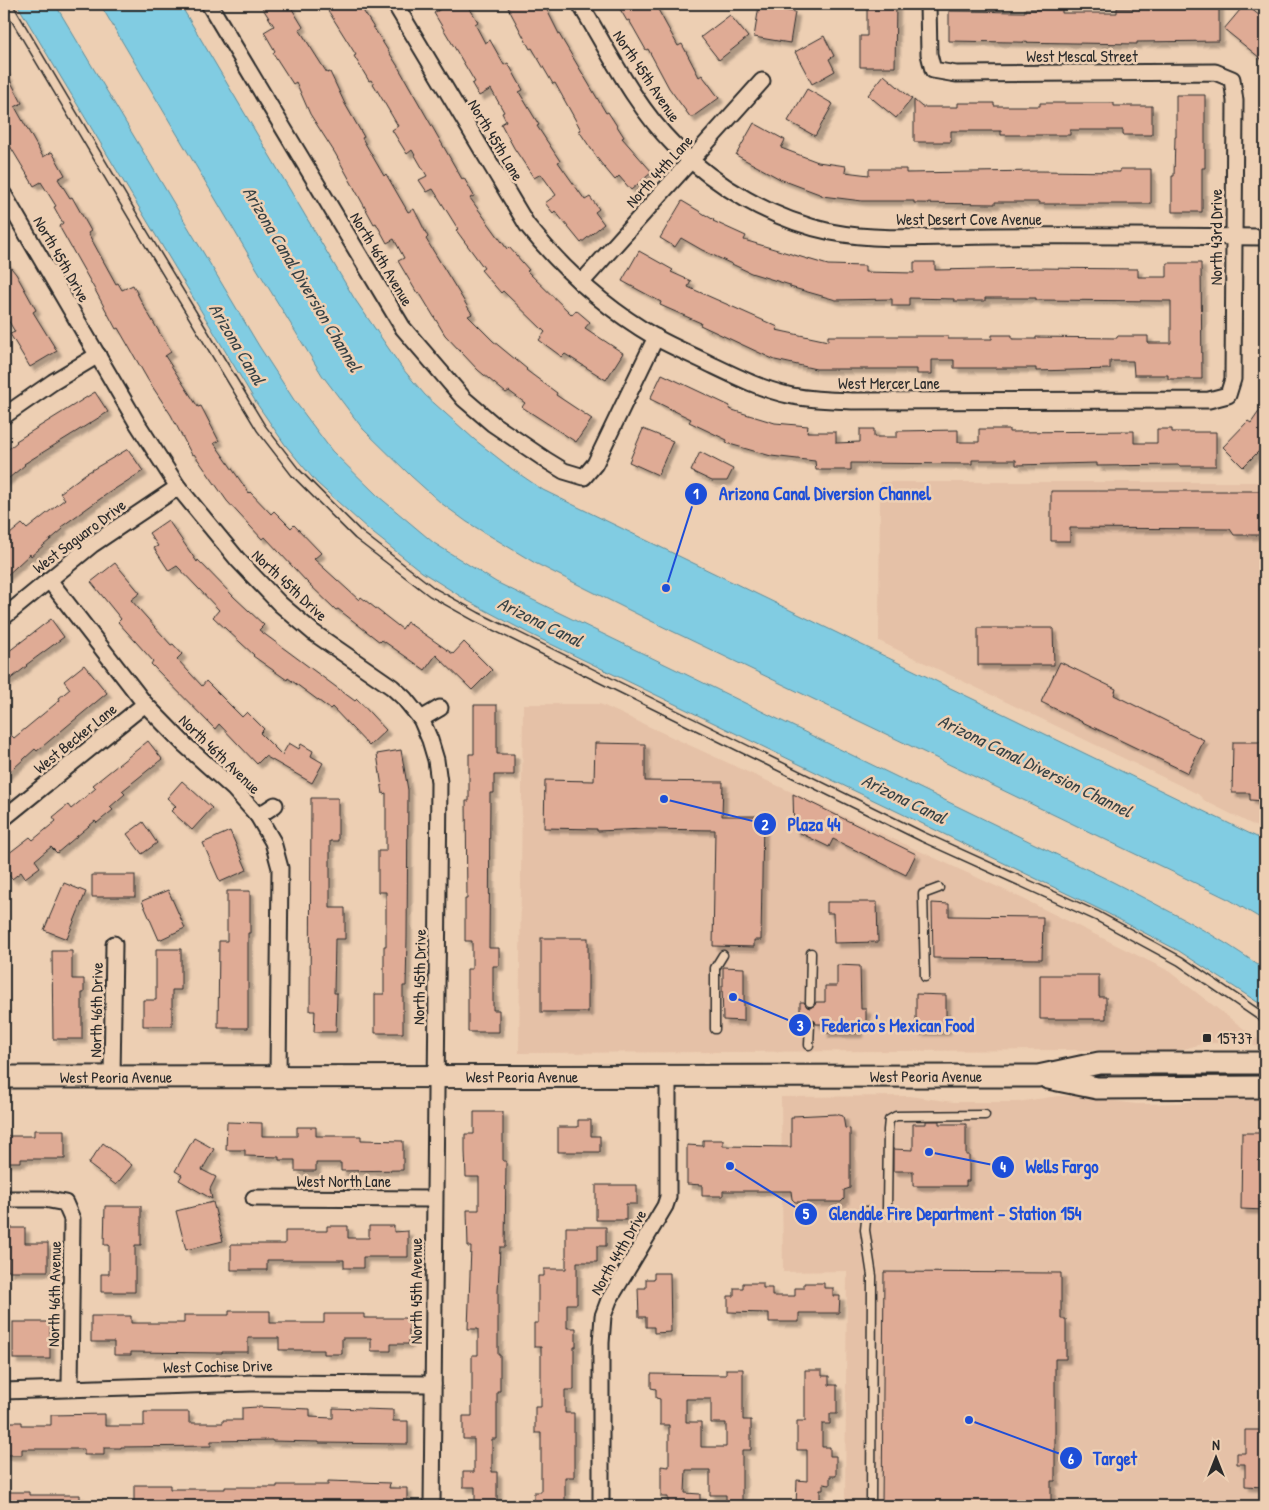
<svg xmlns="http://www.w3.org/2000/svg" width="1269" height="1510" font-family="'Patrick Hand',sans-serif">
<defs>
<filter id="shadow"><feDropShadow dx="4.5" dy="4.5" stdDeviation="1" flood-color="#0004"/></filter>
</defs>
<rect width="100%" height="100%" fill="#edcfb3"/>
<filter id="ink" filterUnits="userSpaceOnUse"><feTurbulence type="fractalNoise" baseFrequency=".02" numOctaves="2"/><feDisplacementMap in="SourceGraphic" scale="10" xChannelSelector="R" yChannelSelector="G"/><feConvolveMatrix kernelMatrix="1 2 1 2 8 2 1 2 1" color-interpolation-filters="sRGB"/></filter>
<g filter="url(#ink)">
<g fill="#e5c1a7">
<polygon points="880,482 1265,482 1265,831 1205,801 1198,794 879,641"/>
<polygon points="523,704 600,704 1013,894 1167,970 1265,1045 1265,1048 1244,1044 1205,1043 1177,1051 1071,1050 519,1053"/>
<polygon points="1265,1095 1265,1506 845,1506 847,1271 783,1272 781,1097 909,1096 954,1102 1017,1102 1058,1096 1079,1096 1136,1104 1181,1103 1220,1096"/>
</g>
<g fill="#81cce2" stroke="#5f8c99">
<path d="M 17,4 L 55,4 L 259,346 L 294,400 L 332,451 L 378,496 L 434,543 L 496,582 L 1113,882 C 1165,909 1218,935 1265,970 L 1265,1007 L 1179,951 L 1103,911 L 530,634 L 468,601 L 422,572 L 369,530 L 317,483 L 286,446 L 257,404 Z"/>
<polygon points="100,4 180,4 354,298 402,368 425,395 475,440 512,469 543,490 582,509 1265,841 1265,921 1230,900 1181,876 649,620 535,563 467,522 441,503 411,476 363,429 322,375 257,269"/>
</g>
<g fill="#dfab95" stroke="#2b2b2b" fill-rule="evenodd" filter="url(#shadow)">
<polygon points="260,4 289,4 303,27 299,29 327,73 330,72 345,104 364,137 362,138 384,176 386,174 408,212 414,209 428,237 426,239 472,314 468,316 493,341 527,369 526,370 557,393 556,395 592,419 576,442 522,407 525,403 509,391 506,393 478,370 445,335 419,292 417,293 398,261 404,258 394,239 387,243 376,223 374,224 335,153 310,114 296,82 293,84 273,53 275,51 264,32 274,26"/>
<polygon points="324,4 359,4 397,65 462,179 464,178 474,196 470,198 507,249 509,247 529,270 527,271 572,315 576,310 590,322 585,328 623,353 606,380 565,354 562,357 539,340 545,332 503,291 501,293 481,270 484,268 456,230 458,229 433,189 427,192 419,180 427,176 412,150 407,154 392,130 398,126 371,80 369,81 354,56 356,55"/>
<polygon points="449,4 467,4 478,22 475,24 485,43 490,40 504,65 508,63 523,90 519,92 539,125 537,126 560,161 558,162 585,200 590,197 599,209 595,212 604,224 581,243 555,211 553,213 545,203 556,195 541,174 534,178 514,148 501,124 506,121 502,113 504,112 491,89 479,96 472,84 475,82 434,13"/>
<polygon points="506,4 544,4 559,34 606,113 608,112 624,137 622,138 652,172 631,190 619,176 615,180 600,162 579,131 581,130 555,83 553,84 532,48 530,49"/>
<polygon points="617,4 655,4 678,46 682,44 699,77 702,75 719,98 691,118 669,88 648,49 646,50 629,20 627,21"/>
<polygon points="867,4 896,4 895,67 860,67 860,36 867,36"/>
<polygon points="1245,4 1265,20 1265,62 1224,29"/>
<polygon points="1188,5 1219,5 1219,41 1137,42 1137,44 949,41 949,11 1025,12 1025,9 1062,9 1062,13 1117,13 1117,8 1188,8"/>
<polygon points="759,6 795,12 790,43 754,37"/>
<polygon points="730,15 748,37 719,60 701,37"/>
<polygon points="824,36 834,56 829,59 835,71 812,84 795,52"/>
<polygon points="4,69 22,103 15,107 43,157 52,152 65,175 58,179 70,198 72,197 91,231 88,233 116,284 118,283 122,290 133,285 142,303 171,352 165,356 198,407 201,406 219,441 214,443 249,493 250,492 271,514 274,511 291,528 294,525 321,553 314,559 359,600 361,597 402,629 407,622 453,654 464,642 492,670 472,690 436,655 425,670 382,640 380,642 338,609 336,610 307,582 265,537 262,539 227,501 194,454 192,455 171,415 148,380 118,328 116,329 94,288 59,226 63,223 54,207 56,206 41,182 34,186 4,136"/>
<polygon points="884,75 912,99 896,118 868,95"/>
<polygon points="807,89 833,104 815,136 788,121"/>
<polygon points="1176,95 1205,95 1205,168 1202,168 1202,212 1172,212 1172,176 1174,176 1175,137 1176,137"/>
<polygon points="914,100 922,107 958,107 958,103 994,103 994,106 1040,106 1040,103 1114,103 1114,106 1152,106 1152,135 1123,135 1123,130 1070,130 1070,135 1001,135 1001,131 951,131 951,142 914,142"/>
<polygon points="754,123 785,140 781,148 818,162 846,166 845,172 869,175 869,169 906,169 906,173 1039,171 1120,172 1120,169 1151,169 1151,204 1039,204 1039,202 995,202 995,204 914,203 914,201 862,201 822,196 822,195 782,180 736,155"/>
<polygon points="682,201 714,220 713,221 746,236 744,240 828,265 865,266 865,272 914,273 914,262 935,262 935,270 1036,268 1138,269 1138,277 1167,277 1167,263 1201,263 1202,379 1168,379 1168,375 1134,375 1133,361 1110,361 1110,369 1036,371 1036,368 954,368 954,360 932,360 932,374 917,374 917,369 816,369 775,360 700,325 701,323 660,305 661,302 622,281 639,251 673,270 671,272 691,281 688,287 778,327 776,330 828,341 828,336 948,336 948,339 992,339 992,335 1012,335 1012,339 1036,339 1036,337 1117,338 1117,336 1148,336 1148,343 1171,343 1171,301 1036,300 1036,298 985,298 985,301 954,301 954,299 909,298 909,306 892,306 892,299 836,300 790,287 790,285 751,273 702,250 681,238 675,247 660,238"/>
<polygon points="4,259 16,274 36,310 33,312 57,351 30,367 10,334 15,332 4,313"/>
<polygon points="662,374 730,406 729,409 775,423 808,426 807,432 836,432 836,443 860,442 860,429 874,429 874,437 897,437 897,431 958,430 958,442 979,442 979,429 1009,429 1009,432 1134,431 1134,443 1157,443 1157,429 1172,429 1172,432 1216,432 1216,466 1179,466 1179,465 1097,466 1097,463 1016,465 1016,460 972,460 972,464 851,463 851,470 816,470 815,461 771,456 726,443 727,440 689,422 691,419 650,399"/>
<polygon points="95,392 108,412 24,464 25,465 4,482 4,453 17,442 16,441"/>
<polygon points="1265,403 1265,445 1243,467 1223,447 1248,421 1251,423"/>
<polygon points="643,429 673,441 658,475 629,462"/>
<polygon points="128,449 143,471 107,494 61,527 63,529 31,556 30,554 4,578 4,539 22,524 27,529 65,499 60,493 85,474"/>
<polygon points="700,452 733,469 727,481 712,481 691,471"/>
<polygon points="1051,491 1265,491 1265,530 1261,535 1234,535 1230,529 1070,528 1070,541 1051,541"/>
<polygon points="168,520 197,562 198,560 234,597 264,625 259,630 355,701 357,699 386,730 369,746 332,707 330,709 288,678 287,680 253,656 254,655 213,617 219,610 177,566 169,571 154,548 158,546 149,533"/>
<polygon points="115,563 140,593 131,600 171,645 173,644 182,654 177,659 202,686 206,681 242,717 247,712 264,729 260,733 282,755 289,743 299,749 301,744 313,751 311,756 323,763 312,783 265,756 257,764 219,724 215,729 151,664 153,661 118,622 121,619 91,582"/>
<polygon points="51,619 64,637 26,665 27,666 4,684 4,655"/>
<polygon points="978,628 1053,628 1054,665 978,665"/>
<polygon points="1060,662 1116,689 1114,695 1204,740 1188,773 1041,702"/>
<polygon points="84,665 107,693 37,751 35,749 4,777 4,742 11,735 14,738 60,700 59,698 70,689 64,681"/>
<polygon points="474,705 497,705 497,754 514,754 514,775 494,775 494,793 490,793 489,948 499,948 499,966 493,966 493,1010 499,1010 499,1032 468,1032 468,987 467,987 467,969 472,969 472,941 465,941 465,899 467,899 466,801 469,801 469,754 474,754"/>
<polygon points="148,741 162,759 122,791 125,794 110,807 113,810 97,823 95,821 57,853 51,847 35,860 40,867 25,878 21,872 12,879 4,869 4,857 30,837 33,840 56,821 53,817 68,805 71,809 96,788 93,785"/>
<polygon points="1233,742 1265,742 1265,801 1250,800 1250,793 1232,793"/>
<polygon points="595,743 645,744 645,781 723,782 722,816 763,816 761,940 754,940 754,947 713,946 715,830 645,829 597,831 597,829 544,828 545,780 594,781"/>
<polygon points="401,750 408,790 407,938 406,986 403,986 403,1033 375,1033 375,994 384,994 384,946 386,946 386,892 378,892 378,851 386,851 386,793 383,794 377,754"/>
<polygon points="182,781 212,808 192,830 171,811 176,806 167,798"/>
<polygon points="793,794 916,854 906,875 833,839 829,847 794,830"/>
<polygon points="311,798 338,798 338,841 330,841 330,908 345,908 345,939 335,939 334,993 337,993 336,1032 314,1032 315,1011 310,1011"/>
<polygon points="143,822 157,843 142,854 127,834"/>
<polygon points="230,831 247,870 220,882 203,843"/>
<rect x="92" y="875" width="43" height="22"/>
<polygon points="64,883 86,892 67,939 44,930"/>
<polygon points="168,890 185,928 159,940 142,901"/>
<polygon points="227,891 250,891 250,933 248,933 248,1028 218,1028 219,941 227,941"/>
<polygon points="827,902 877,902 878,942 834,943 833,913 827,913"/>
<polygon points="932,903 949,904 949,916 1043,917 1042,959 933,958"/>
<rect x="541" y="938" width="47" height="74"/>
<polygon points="156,949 181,949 181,990 172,990 172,1026 143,1026 143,1000 156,1000"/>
<polygon points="52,951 72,951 72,979 84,979 84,993 82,993 82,1039 53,1039"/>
<polygon points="837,965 860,966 861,1009 866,1009 866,1022 858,1022 858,1033 824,1033 825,1024 816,1024 815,1021 811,1018 807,1019 804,1024 800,1024 800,1002 804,1002 807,1007 810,1008 815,1005 816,1002 825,1002 825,986 837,986"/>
<polygon points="723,967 744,968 744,1021 723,1020 722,986 723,986"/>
<polygon points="1040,975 1099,975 1099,997 1106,997 1106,1019 1040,1019"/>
<polygon points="916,994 946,995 946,1031 916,1031"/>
<polygon points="474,1112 503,1112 503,1161 506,1161 505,1247 500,1247 498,1291 498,1355 500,1355 500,1391 497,1391 497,1439 492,1439 492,1472 497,1472 497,1506 475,1506 475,1487 463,1487 463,1472 474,1472 474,1439 463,1439 463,1416 472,1416 472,1355 478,1355 478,1329 468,1329 471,1247 468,1247 467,1210 479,1210 479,1177 466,1177 465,1151 465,1134 474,1134"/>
<polygon points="836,1114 843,1116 845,1128 850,1129 850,1188 844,1190 844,1199 841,1202 795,1202 792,1199 791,1191 723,1191 723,1196 702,1196 702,1185 687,1184 687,1145 703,1146 703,1140 723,1140 723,1146 791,1147 791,1118 793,1118 793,1116"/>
<polygon points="578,1120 591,1120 591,1136 600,1136 600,1152 558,1152 558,1127 578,1127"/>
<polygon points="926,1121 939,1121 939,1124 966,1124 966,1155 969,1155 969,1181 966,1181 966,1186 913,1186 913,1171 893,1171 893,1149 913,1150 913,1124 926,1124"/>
<polygon points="227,1122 262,1123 262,1136 297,1136 297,1127 316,1127 316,1136 361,1136 361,1140 403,1141 403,1170 341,1171 341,1163 316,1163 316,1171 295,1171 295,1160 279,1160 279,1157 245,1156 245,1150 226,1150"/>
<polygon points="34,1130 65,1130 65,1159 21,1159 21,1162 4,1162 4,1136 34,1136"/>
<polygon points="1242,1133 1265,1133 1265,1210 1241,1209"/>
<polygon points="194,1138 214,1149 202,1170 216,1177 210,1189 212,1199 179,1180 182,1175 175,1171"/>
<polygon points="103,1143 132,1165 116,1185 88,1164"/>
<polygon points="596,1185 637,1185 637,1204 626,1204 626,1220 596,1220"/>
<polygon points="213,1202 223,1241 186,1250 176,1211"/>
<polygon points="105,1206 141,1206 141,1245 135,1245 135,1292 101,1292 101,1274 109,1274 109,1245 104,1245"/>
<polygon points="327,1226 348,1226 348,1238 369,1238 369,1226 394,1226 394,1232 408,1231 408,1257 363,1257 363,1268 344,1268 344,1260 267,1260 267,1270 231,1270 231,1244 285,1244 285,1231 327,1231"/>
<polygon points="566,1227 606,1227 606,1246 597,1246 597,1262 577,1262 577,1304 567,1304 567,1328 576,1328 576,1347 574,1347 574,1390 565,1390 565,1413 574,1413 574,1477 565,1477 565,1506 534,1506 534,1492 541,1492 541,1433 535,1433 535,1407 541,1407 541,1347 534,1347 534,1323 538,1323 538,1276 544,1276 544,1269 566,1269"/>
<polygon points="8,1228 25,1228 25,1243 48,1243 48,1271 8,1271"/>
<polygon points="884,1272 1061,1273 1061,1319 1066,1319 1066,1359 1055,1359 1055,1481 1051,1481 1051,1506 882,1506"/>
<polygon points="654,1273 670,1273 671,1332 654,1333 654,1327 646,1327 646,1317 639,1317 638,1288 646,1288 646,1279 654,1279"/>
<polygon points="743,1283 763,1283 763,1288 772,1288 772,1296 795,1296 795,1288 804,1288 804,1283 824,1283 824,1288 833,1288 833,1296 840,1296 839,1313 799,1313 799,1322 769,1322 769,1313 728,1312 728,1296 734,1296 734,1288 743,1288"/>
<polygon points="229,1311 270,1311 270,1323 324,1323 324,1314 364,1314 364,1318 409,1318 409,1344 391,1344 391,1351 371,1351 371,1338 342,1338 342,1354 324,1354 324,1350 279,1350 279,1338 248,1338 248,1352 222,1352 222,1353 131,1352 131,1355 114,1355 114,1342 91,1342 91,1316 131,1316 131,1323 184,1323 184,1315 229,1315"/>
<rect x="13" y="1322" width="37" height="37"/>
<path d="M 726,1369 L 743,1369 L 743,1420 L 751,1420 L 751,1450 L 742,1450 L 742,1501 L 726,1501 L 726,1495 L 710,1495 L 710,1470 L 686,1470 L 685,1493 L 700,1494 L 700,1506 L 668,1506 L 668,1497 L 661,1497 L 661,1466 L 669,1467 L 669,1425 L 660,1425 L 660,1399 L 656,1398 L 656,1389 L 651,1388 L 651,1374 L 726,1375 ZM 686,1399 L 711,1399 L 711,1423 L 726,1423 L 726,1447 L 701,1447 L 701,1422 L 686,1422 Z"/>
<polygon points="805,1370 822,1370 822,1376 829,1376 829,1385 837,1385 837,1414 830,1414 830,1424 822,1424 822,1447 830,1447 830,1456 836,1456 836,1476 830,1476 830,1485 823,1484 823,1490 820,1490 820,1506 796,1506 797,1480 807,1481 807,1450 797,1450 797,1421 805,1421"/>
<polygon points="257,1407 310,1409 310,1417 333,1418 333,1408 393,1410 393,1421 408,1421 408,1444 319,1443 319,1442 272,1441 272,1440 211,1441 211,1446 121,1447 121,1448 104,1448 104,1455 84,1455 84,1449 22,1449 22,1455 4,1455 4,1422 22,1422 22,1425 51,1425 51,1415 105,1414 105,1426 144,1426 144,1412 189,1412 189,1423 223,1423 223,1420 242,1420 242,1408"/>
<polygon points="1245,1430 1265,1430 1265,1487 1245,1486 1245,1464 1237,1464 1237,1453 1245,1453"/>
<polygon points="328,1481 390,1483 389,1488 407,1488 407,1506 134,1506 134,1485 170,1485 170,1489 225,1489 225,1487 277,1487 277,1485 328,1485"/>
<polygon points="4,1492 29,1492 29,1495 80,1495 80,1506 4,1506"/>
</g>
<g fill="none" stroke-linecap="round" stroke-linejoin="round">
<g stroke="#2b2b2b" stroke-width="11">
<g id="service">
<polyline points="7,4 140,228 261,428 295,472 358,535 432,592 477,617 923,837 1097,916 1180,961 1265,1019"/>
<polyline points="925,977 923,894 939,888"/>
<polyline points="810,1002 811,953"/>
<polyline points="715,1029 715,968 723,955"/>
<polyline points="809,1045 810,1024"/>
<polyline points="867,1211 865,1230 872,1276 871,1506"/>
<polyline points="887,1211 888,1130 889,1120 896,1116 985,1115"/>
</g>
</g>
<g stroke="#2b2b2b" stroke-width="19">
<g id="minor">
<polyline points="209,4 403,328 464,399 493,424 546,460 564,471 584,477 595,464 656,337"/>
<path d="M 395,4 L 527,225 C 563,270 605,308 655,337 C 673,347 692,355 710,364 C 735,376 761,389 788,395 C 809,400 831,400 852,401 L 1209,400 L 1228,395 L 1233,379 L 1235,101 L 1232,79 L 1215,72 L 956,74 L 933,70 L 929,54 L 928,4"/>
<path d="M 580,4 C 609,52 634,105 674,145 C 717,187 771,219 831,232 C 881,242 942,236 993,236 C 1084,235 1174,236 1265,237"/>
<polyline points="4,195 137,423 178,487 238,560 280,604 314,633 392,687 404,698 421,719 430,740 436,760 439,782 432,1506"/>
<polyline points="581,283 762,81"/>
<polyline points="4,416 53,382 98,355"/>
<polyline points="49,580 145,704 185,745 234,789 258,816 273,842 280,868 278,1076"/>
<polyline points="4,617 93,544 178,487"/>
<polyline points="421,719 440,708"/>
<polyline points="258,816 275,805"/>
<polyline points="4,818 145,704"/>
<polyline points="112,1077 114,944"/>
<polyline points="254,1198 434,1199"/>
<polyline points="4,1199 44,1199 65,1203 72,1219 70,1388"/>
<polyline points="4,1391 251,1383 433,1384"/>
<polyline points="601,1506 601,1343 603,1316 609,1300 665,1206 668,1197 668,1077"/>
</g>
</g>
<g stroke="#2b2b2b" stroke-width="25">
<g id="secondary">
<path id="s1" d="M 4,1077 L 1016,1076 L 1038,1076 L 1099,1063 L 1265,1063"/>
<polyline points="1048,1078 1097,1088 1265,1087"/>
</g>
</g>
<use href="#service" stroke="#edcfb3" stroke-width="8"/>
<use href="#minor" stroke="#edcfb3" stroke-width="15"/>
<use href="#secondary" stroke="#edcfb3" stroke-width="21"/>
</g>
</g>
<rect fill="#2b2b2b" stroke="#edcfb3" stroke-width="2" x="1202" y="1033" width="10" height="10" rx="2.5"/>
<g text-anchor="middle" stroke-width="5" stroke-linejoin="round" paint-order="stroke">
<g font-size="16" fill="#2b2b2b" stroke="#edcfb3">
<text x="1082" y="62">West Mescal Street</text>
<text transform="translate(647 76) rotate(56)" y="6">North 45th Avenue</text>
<text transform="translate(496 140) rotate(59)" y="6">North 45th Lane</text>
<text transform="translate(659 171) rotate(-48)" y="6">North 44th Lane</text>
<text x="969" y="225">West Desert Cove Avenue</text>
<text transform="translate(1216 237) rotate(-90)" y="6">North 43rd Drive</text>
<text transform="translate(62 259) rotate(60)" y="6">North 45th Drive</text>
<text transform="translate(382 259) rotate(59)" y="6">North 46th Avenue</text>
<text x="889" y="389">West Mercer Lane</text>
<text transform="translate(79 536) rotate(-37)" y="6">West Saguaro Drive</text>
<text transform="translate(290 585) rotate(43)" y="6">North 45th Drive</text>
<text transform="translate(75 738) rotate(-39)" y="6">West Becker Lane</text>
<text transform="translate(220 754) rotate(44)" y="6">North 46th Avenue</text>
<text transform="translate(419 977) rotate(-89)" y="6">North 45th Drive</text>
<text transform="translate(96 1010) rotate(-89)" y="6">North 46th Drive</text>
<text dy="6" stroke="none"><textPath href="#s1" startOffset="922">West Peoria Avenue</textPath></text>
<text dy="6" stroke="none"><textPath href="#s1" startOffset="112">West Peoria Avenue</textPath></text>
<text dy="6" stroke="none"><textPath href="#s1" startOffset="518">West Peoria Avenue</textPath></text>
<text x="344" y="1187">West North Lane</text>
<text transform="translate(618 1252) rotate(-60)" y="6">North 44th Drive</text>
<text transform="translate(416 1291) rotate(-90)" y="6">North 45th Avenue</text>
<text transform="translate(54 1294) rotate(-89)" y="6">North 46th Avenue</text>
<text transform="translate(218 1366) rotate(-1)" y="6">West Cochise Drive</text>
</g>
<g font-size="16" fill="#2b2b2b" stroke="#edcfb3" text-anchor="start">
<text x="1217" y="1044">15737</text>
</g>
<g font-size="18" font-style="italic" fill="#384346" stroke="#edcfb3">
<text transform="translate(302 279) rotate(59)" y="6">Arizona Canal Diversion Channel</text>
<text transform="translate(237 344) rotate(59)" y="6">Arizona Canal</text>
<text transform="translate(540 622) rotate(26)" y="6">Arizona Canal</text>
<text transform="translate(1035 766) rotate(26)" y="6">Arizona Canal Diversion Channel</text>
<text transform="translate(904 799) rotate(26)" y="6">Arizona Canal</text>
</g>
</g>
<path fill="none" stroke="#1d4ed8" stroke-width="2" d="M666 588L696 494M664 799L765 824M733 997L800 1025M929 1152L1003 1167M730 1166L806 1214M969 1420L1071 1458"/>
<g fill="#1d4ed8" stroke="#edcfb3" stroke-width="2">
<circle cx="666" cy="588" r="5"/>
<circle cx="664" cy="799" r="5"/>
<circle cx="733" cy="997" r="5"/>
<circle cx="929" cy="1152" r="5"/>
<circle cx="730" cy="1166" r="5"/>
<circle cx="969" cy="1420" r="5"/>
<circle cx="696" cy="494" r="12"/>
<circle cx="765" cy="824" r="12"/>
<circle cx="800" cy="1025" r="12"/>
<circle cx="1003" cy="1167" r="12"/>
<circle cx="806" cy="1214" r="12"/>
<circle cx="1071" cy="1458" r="12"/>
</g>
<g font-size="15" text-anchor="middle" font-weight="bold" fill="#fff">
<text x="696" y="499">1</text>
<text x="765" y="830">2</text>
<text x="800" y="1031">3</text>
<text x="1003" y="1172">4</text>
<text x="806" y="1219">5</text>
<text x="1071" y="1464">6</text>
</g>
<g font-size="18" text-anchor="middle" font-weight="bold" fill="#1d4ed8" stroke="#edcfb3" stroke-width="5" stroke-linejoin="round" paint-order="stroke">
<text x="825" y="500">Arizona Canal Diversion Channel</text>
<text x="814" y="831">Plaza 44</text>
<text x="898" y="1032">Federico's Mexican Food</text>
<text x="1062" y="1173">Wells Fargo</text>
<text x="955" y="1220">Glendale Fire Department - Station 154</text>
<text x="1115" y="1465">Target</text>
</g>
<rect width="1269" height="1510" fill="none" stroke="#edcfb3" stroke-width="20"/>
<rect x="10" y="10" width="1249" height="1490" fill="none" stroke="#2b2b2b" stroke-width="2" filter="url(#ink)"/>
<g transform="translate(1216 1458)" stroke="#edcfb3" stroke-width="4" paint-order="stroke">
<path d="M0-4L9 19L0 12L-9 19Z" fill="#2b2b2b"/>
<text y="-8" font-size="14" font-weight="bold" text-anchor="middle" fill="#2b2b2b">N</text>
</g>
</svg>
